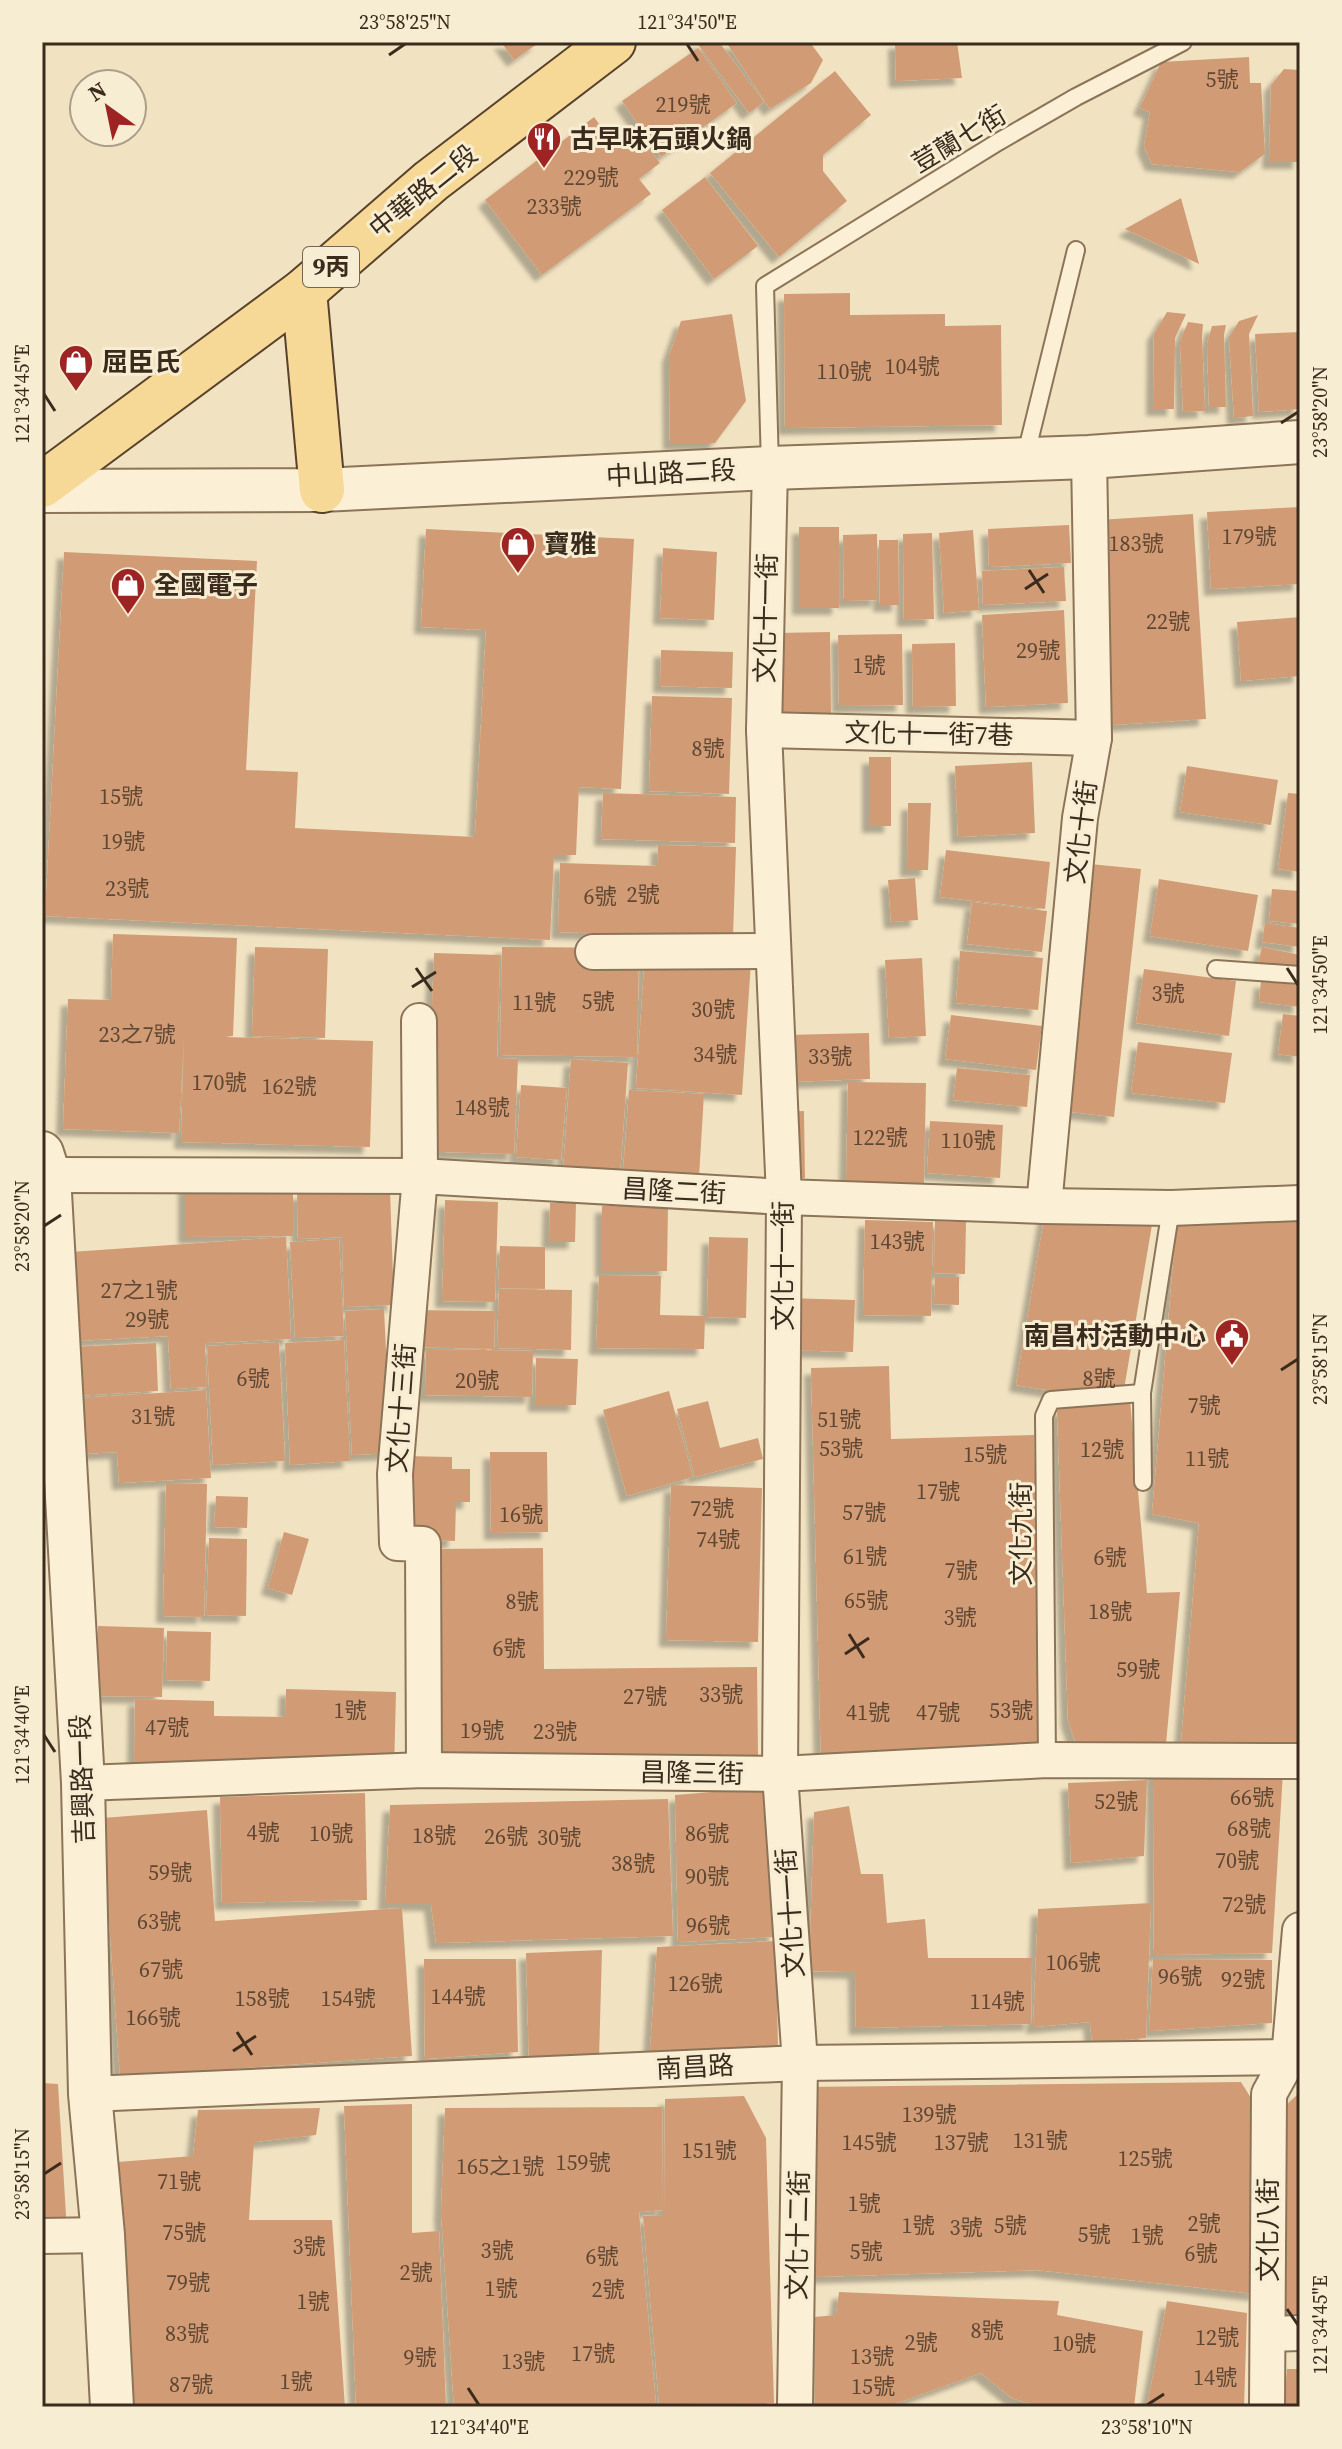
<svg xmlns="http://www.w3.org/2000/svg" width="1342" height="2449" font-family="'Source Serif 4','Noto Sans TC',serif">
<defs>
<filter id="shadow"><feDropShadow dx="-7" dy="7" stdDeviation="2" flood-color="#0004"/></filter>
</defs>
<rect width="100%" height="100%" fill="#f1e3c2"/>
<g fill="#d19c75" filter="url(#shadow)">
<polygon points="501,42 540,42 514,60"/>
<polygon points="696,42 719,42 764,102 749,113"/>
<polygon points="726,42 814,42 812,45 823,60 811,83 770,109"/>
<polygon points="895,42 957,42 962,78 896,81"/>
<polygon points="698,48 737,103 661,157 622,101"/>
<polygon points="1249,57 1250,83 1261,83 1265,154 1240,172 1152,164 1144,146 1150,112 1140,108 1161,62"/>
<polygon points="1284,69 1300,70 1300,162 1269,162 1271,85"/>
<polygon points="835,71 871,115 823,155 823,171 847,201 779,257 710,173"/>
<polygon points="594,117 610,139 630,124 660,163 639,179 651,194 542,275 485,200"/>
<polygon points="705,177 758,246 714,279 662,210"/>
<polygon points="1181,198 1199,264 1125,229"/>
<polygon points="850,293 850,315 945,314 945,326 1001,325 1002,425 785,428 784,294"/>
<polygon points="1167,312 1186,314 1175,338 1174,409 1153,409 1154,334"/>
<polygon points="732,314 746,401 715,443 670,443 669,356 681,321"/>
<polygon points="1258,315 1249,334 1253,416 1234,418 1229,337 1239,321"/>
<polygon points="1188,322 1203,324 1202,337 1205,411 1183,412 1180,341"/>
<polygon points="1226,325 1224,335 1226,407 1209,407 1207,344 1212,326"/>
<polygon points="1300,332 1300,409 1259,412 1255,334"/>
<polygon points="1300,507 1300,584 1211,589 1207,512"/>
<polygon points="1193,514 1206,719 1112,725 1098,520"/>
<polygon points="1069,525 1071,563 989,567 988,529"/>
<rect x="799" y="527" width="40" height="81"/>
<polygon points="426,529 634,539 621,789 579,787 576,855 554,855 550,940 45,916 64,552 257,561 246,770 298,772 295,828 475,837 486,630 421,627"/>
<polygon points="973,530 979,610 944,613 939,533"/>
<polygon points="932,533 934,619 904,620 903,534"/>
<polygon points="877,534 878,600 844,601 843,535"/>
<polygon points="879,540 898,540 899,605 880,605"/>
<polygon points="663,548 717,552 714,620 660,618"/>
<polygon points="1064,567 1066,601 983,605 982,571"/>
<polygon points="1064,610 1068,703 986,707 982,615"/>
<polygon points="1300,617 1300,676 1241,681 1237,622"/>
<polygon points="830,632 831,714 776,715 775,633"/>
<polygon points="902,634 903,705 839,706 838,635"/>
<polygon points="955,643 956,706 913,707 912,644"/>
<polygon points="661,650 733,652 732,688 660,686"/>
<polygon points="652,696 732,698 729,794 649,791"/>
<rect x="869" y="757" width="22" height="69"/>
<polygon points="1032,762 1035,833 958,837 955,766"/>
<polygon points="1187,766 1278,780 1271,825 1180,812"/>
<polygon points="603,793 736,797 735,843 601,839"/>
<polygon points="1288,793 1300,794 1300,872 1278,869"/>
<polygon points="908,803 931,803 928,870 907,870"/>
<polygon points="658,845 736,847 733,937 558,932 560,863 657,866"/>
<polygon points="946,850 1050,862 1045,909 940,897"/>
<polygon points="1090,864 1141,869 1114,1117 1063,1111"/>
<polygon points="915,878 918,920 891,922 888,880"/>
<polygon points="1159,879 1258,895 1248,951 1150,936"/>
<polygon points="1272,889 1300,891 1300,924 1269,921"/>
<polygon points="972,902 1047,911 1042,952 967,944"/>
<polygon points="1265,923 1300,928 1300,947 1262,942"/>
<polygon points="113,934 237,938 233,1036 225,1037 373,1041 370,1147 181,1142 184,1035 179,1133 63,1129 68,999 111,1000"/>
<polygon points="255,947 328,949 325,1038 252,1036"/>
<polygon points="502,947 639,948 637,1057 500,1055"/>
<polygon points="1262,947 1300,955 1300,972 1258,963"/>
<polygon points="960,951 1043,958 1038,1010 956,1003"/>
<polygon points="434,953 500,955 497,1058 518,1059 514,1154 409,1151 429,1089"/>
<polygon points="645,955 751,962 742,1095 636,1088"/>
<polygon points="922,958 926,1036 889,1038 885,960"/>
<polygon points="1144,969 1236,981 1229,1036 1136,1023"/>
<polygon points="1261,981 1300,985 1300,1007 1259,1002"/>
<polygon points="1283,1014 1300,1016 1300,1057 1278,1054"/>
<polygon points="951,1015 1042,1026 1036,1070 945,1059"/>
<polygon points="869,1033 870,1079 787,1082 786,1035"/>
<polygon points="1138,1042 1232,1053 1225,1103 1131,1093"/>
<polygon points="571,1059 628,1063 620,1174 563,1171"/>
<polygon points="957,1068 1030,1075 1027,1107 953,1100"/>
<polygon points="848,1082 926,1083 924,1183 846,1182"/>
<polygon points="521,1085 567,1088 561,1160 516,1157"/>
<polygon points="629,1090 704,1094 699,1177 623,1172"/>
<polygon points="804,1111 805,1178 779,1179 778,1112"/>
<polygon points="930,1121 1003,1125 1000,1178 927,1173"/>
<polygon points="185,1179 293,1179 293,1236 185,1237"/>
<polygon points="390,1190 394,1305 344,1307 342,1237 298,1239 297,1193"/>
<polygon points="445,1200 498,1202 495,1302 442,1301"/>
<polygon points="550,1203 576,1203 575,1242 549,1242"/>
<polygon points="602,1206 668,1206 667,1271 602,1271"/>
<polygon points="1046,1207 1152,1225 1122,1401 1130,1400 1147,1593 1180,1592 1166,1744 1075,1741 1068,1720 1057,1409 1117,1401 1016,1385"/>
<polygon points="1177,1217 1300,1221 1300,1758 1180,1756 1199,1523 1152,1514"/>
<polygon points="865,1220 933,1222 931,1316 863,1315"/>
<polygon points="935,1221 966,1222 965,1274 934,1273"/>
<polygon points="286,1237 291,1339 205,1343 207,1387 171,1389 168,1336 75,1341 71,1252"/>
<polygon points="709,1237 748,1238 746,1318 707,1317"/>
<polygon points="339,1239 344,1336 295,1338 290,1242"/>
<polygon points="500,1246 545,1247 545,1289 498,1288"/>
<polygon points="599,1275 661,1276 660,1315 705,1316 704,1349 596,1348"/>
<polygon points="935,1277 959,1277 959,1305 934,1304"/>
<polygon points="499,1289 572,1290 571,1350 497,1348"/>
<polygon points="786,1298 855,1300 853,1352 785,1350"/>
<polygon points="384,1309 391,1453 352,1455 345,1311"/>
<polygon points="414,1310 495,1311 494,1349 413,1347"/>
<polygon points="344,1340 350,1461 290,1465 285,1343"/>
<polygon points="279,1342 285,1461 213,1465 207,1346"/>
<polygon points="156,1343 158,1391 74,1396 71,1347"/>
<polygon points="426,1349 533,1351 532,1397 425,1395"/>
<polygon points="536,1358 578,1359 576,1405 535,1405"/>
<polygon points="889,1366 891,1439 1034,1435 1042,1752 821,1759 811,1368"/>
<polygon points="206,1390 211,1478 119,1483 117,1452 81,1454 79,1398"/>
<polygon points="669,1391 693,1477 627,1496 603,1410"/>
<polygon points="708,1401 720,1448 758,1438 763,1459 695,1477 677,1409"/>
<polygon points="490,1452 547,1452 548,1532 491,1533"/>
<polygon points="405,1456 452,1457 452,1469 470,1469 470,1502 456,1502 455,1541 402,1539"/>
<polygon points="166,1483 207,1484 204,1617 163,1616"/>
<polygon points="671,1485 762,1488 758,1642 666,1640"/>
<polygon points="216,1496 248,1497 247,1528 214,1527"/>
<polygon points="284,1532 309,1539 292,1595 268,1588"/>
<polygon points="209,1538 247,1539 246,1616 206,1615"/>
<polygon points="543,1548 544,1669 757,1667 758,1755 436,1759 435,1549"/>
<polygon points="98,1626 164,1628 162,1697 97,1696"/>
<polygon points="167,1631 211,1632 210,1681 166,1680"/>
<polygon points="286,1689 396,1692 394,1772 134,1767 135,1699 214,1701 214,1716 285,1717"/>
<polygon points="1153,1770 1283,1772 1272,1953 1154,1955"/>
<polygon points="1147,1780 1144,1856 1071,1863 1068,1783"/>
<polygon points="774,1787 776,1937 678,1942 675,1795"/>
<polygon points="365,1793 367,1900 222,1903 220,1797"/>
<polygon points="668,1799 673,1936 436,1943 431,1904 385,1904 390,1805"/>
<polygon points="849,1806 861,1874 883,1874 887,1923 925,1919 928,1958 1032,1958 1031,2024 856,2028 855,1972 809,1971 814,1812"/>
<polygon points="207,1810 215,1921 402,1908 412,2056 120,2077 102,1818"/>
<polygon points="1151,1903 1146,2038 1092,2043 1090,2022 1033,2027 1038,1909"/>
<polygon points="776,1941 778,2047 650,2051 657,1947"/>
<polygon points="602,1950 599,2059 529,2062 526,1953"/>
<polygon points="424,1959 516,1959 518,2052 425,2059"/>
<polygon points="1153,1959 1272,1960 1272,2023 1149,2031"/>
<polygon points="1241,2082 1261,2114 1257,2294 1037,2270 813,2277 802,2087"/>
<polygon points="42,2083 58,2084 67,2232 42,2231"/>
<polygon points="1300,2092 1300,2314 1275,2314 1278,2113"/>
<polygon points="744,2096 766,2138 774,2403 659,2404 643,2216 664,2215 665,2099"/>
<polygon points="412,2104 412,2233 439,2231 446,2407 356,2407 344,2106"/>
<polygon points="662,2107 663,2210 639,2212 656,2405 454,2407 441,2213 445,2108"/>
<polygon points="320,2108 316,2135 254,2142 249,2220 332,2220 345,2407 118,2407 105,2163 193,2156 198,2110"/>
<polygon points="839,2292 1059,2301 1057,2315 1143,2331 1134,2407 1041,2407 1012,2398 981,2373 886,2407 815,2407 814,2317 836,2315"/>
<polygon points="1167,2301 1247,2313 1244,2407 1147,2407"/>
<polygon points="1287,2369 1300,2369 1300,2407 1285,2407"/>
</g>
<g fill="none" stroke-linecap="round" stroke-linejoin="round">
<g stroke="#8c7458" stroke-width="20">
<g id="service">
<polyline points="1025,458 1076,250"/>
<polyline points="770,467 765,286 998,142 1076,97 1183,42"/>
<polyline points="1216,969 1300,975"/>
<polyline points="1143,1482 1142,1393 1171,1208"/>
<polyline points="1047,1760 1044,1416 1051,1400 1142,1393"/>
</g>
</g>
<g stroke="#8c7458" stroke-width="38">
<g id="minor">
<polyline points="770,468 764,730 784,1197 780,1774 800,2063 795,2407"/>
<polyline points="764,730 1094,738"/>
<polyline points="593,952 773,951"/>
<polyline points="419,1021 420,1176 395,1474 397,1543 423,1544 424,1770"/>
<polyline points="49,1175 420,1176 784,1197 1044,1206 1171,1208 1300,1203"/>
<polyline points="1044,1206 1080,818 1094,738 1089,457"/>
<polyline points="83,1783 424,1770 780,1774 1047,1760 1300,1761"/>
<polyline points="90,2094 800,2063 1300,2057"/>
<polyline points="42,2236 103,2235"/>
<polyline points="1268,2334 1300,2333"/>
<polyline points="1267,2407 1269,2094 1289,2058 1300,1930"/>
</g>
</g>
<g stroke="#8c7458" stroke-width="46">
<g id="tertiary">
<polyline points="42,491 322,490 770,468 1089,457 1300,442"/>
<polyline points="42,1153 49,1175 83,1783 90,2094 103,2235 112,2407"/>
</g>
</g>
<g stroke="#59422c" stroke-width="48">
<g id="primary">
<polyline points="304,291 322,490"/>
<polyline points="42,485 304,291 431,181 613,42"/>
</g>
</g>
<use href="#service" stroke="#fbf0d6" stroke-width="16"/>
<use href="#minor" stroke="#fbf0d6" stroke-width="34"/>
<use href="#tertiary" stroke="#fbf0d6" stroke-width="42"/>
<use href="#primary" stroke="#f6d997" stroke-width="44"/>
</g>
<path fill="none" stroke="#3a2b1d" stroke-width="3" d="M 687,44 L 698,61M 389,55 L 405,44M 44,394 L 55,411M 1281,423 L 1298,412M 1029,570 L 1044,593M 1025,589 L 1048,574M 416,968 L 432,991M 1287,968 L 1298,985M 412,987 L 436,972M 44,1226 L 61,1215M 1281,1370 L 1298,1359M 849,1634 L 864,1658M 845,1654 L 869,1638M 44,1735 L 55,1752M 237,2032 L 252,2055M 233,2051 L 256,2036M 44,2174 L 61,2163M 1287,2309 L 1298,2325M 468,2388 L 479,2405M 1147,2405 L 1164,2394"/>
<defs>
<g id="restaurant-pin" transform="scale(1.8)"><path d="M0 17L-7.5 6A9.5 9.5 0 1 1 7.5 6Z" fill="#9e2424" stroke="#f7edd2"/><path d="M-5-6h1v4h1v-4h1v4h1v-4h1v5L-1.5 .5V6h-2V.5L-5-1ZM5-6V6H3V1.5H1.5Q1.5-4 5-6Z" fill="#fff"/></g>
<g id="shop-pin" transform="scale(1.8)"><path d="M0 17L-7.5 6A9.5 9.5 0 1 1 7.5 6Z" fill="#9e2424" stroke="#f7edd2"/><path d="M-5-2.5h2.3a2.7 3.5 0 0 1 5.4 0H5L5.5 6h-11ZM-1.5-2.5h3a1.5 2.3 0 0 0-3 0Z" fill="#fff"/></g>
<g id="civic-pin" transform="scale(1.8)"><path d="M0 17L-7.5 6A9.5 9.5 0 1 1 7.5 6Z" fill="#9e2424" stroke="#f7edd2"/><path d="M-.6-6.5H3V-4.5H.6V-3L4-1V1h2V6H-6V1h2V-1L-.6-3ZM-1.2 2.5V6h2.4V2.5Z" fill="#fff"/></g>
</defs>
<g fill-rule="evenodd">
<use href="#restaurant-pin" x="544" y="139"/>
<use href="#shop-pin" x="76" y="362"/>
<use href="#shop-pin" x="518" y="544"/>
<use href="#shop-pin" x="128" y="585"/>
<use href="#civic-pin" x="1232" y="1336"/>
</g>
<g text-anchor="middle" stroke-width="6" stroke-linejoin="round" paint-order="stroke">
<g font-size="22" fill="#604733">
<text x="1222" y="87">5號</text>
<text x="683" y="112">219號</text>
<text x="591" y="185">229號</text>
<text x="554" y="214">233號</text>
<text x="912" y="374">104號</text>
<text x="844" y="379">110號</text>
<text x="1249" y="544">179號</text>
<text x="1136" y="551">183號</text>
<text x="1168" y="629">22號</text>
<text x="1038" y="658">29號</text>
<text x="869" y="673">1號</text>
<text x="708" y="756">8號</text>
<text x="121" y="804">15號</text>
<text x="123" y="849">19號</text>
<text x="127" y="896">23號</text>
<text x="643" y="902">2號</text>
<text x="600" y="904">6號</text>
<text x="1168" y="1001">3號</text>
<text x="598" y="1009">5號</text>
<text x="534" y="1010">11號</text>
<text x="713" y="1017">30號</text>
<text x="137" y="1042">23之7號</text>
<text x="715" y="1062">34號</text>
<text x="830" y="1064">33號</text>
<text x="219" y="1090">170號</text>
<text x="289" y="1094">162號</text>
<text x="482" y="1115">148號</text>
<text x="880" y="1145">122號</text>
<text x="968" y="1148">110號</text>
<text x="897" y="1249">143號</text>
<text x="139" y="1298">27之1號</text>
<text x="147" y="1327">29號</text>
<text x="253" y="1386">6號</text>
<text x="1099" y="1386">8號</text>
<text x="477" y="1388">20號</text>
<text x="1204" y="1413">7號</text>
<text x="153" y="1424">31號</text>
<text x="839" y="1427">51號</text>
<text x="841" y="1456">53號</text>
<text x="1102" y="1457">12號</text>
<text x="985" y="1462">15號</text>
<text x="1207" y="1466">11號</text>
<text x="938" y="1499">17號</text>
<text x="712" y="1516">72號</text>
<text x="864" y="1520">57號</text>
<text x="521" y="1522">16號</text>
<text x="718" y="1547">74號</text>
<text x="865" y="1564">61號</text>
<text x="1110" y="1565">6號</text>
<text x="961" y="1578">7號</text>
<text x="866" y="1608">65號</text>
<text x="522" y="1609">8號</text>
<text x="1110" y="1619">18號</text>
<text x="960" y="1625">3號</text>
<text x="509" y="1656">6號</text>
<text x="1138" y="1677">59號</text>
<text x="721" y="1702">33號</text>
<text x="645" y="1704">27號</text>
<text x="350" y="1718">1號</text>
<text x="1011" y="1718">53號</text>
<text x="868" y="1720">41號</text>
<text x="938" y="1720">47號</text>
<text x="167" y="1735">47號</text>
<text x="482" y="1738">19號</text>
<text x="555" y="1739">23號</text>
<text x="1252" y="1805">66號</text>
<text x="1116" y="1809">52號</text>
<text x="1249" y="1836">68號</text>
<text x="263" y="1840">4號</text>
<text x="331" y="1841">10號</text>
<text x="707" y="1841">86號</text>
<text x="434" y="1843">18號</text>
<text x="506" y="1844">26號</text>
<text x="559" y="1845">30號</text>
<text x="1237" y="1868">70號</text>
<text x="633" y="1871">38號</text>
<text x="170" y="1880">59號</text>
<text x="707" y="1884">90號</text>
<text x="1244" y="1912">72號</text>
<text x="159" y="1929">63號</text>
<text x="708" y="1933">96號</text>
<text x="1073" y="1970">106號</text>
<text x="161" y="1977">67號</text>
<text x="1180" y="1984">96號</text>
<text x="1243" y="1987">92號</text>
<text x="695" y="1991">126號</text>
<text x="458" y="2004">144號</text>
<text x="262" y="2006">158號</text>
<text x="348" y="2006">154號</text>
<text x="997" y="2009">114號</text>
<text x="153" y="2025">166號</text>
<text x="929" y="2122">139號</text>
<text x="1040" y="2148">131號</text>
<text x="869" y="2150">145號</text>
<text x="961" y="2150">137號</text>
<text x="709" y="2158">151號</text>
<text x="1145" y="2166">125號</text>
<text x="583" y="2170">159號</text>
<text x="500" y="2174">165之1號</text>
<text x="179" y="2189">71號</text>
<text x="864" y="2211">1號</text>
<text x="1204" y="2231">2號</text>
<text x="918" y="2233">1號</text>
<text x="1010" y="2233">5號</text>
<text x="966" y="2235">3號</text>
<text x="184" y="2240">75號</text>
<text x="1094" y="2242">5號</text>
<text x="1147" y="2243">1號</text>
<text x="309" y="2254">3號</text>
<text x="497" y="2258">3號</text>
<text x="866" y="2259">5號</text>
<text x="1201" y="2261">6號</text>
<text x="602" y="2264">6號</text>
<text x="416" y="2280">2號</text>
<text x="188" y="2290">79號</text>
<text x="501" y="2296">1號</text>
<text x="608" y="2297">2號</text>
<text x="313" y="2309">1號</text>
<text x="987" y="2338">8號</text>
<text x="187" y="2341">83號</text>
<text x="1217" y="2345">12號</text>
<text x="921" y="2350">2號</text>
<text x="1074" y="2351">10號</text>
<text x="593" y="2361">17號</text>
<text x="872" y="2364">13號</text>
<text x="420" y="2365">9號</text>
<text x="523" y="2369">13號</text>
<text x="1215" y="2385">14號</text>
<text x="296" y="2389">1號</text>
<text x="191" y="2392">87號</text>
<text x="873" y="2394">15號</text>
</g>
<rect fill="#f7edd2" stroke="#736553" stroke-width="2" x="303" y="247" width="56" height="40" rx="6"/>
<g font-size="24" font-weight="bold" fill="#3a2b1d">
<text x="331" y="275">9丙</text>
</g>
<g font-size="26" font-weight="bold" fill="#3a2b1d" stroke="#f7edd2" text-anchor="start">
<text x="570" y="148">古早味石頭火鍋</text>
<text x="102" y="371">屈臣氏</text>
<text x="544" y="553">寶雅</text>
<text x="154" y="594">全國電子</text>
<text x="1206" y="1345" text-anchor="end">南昌村活動中心</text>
</g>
<g font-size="26" fill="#3a2b1d" stroke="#f7edd2">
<text transform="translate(959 139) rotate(-31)" y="9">荳蘭七街</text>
<text transform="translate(423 191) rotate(-39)" y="9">中華路二段</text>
<text transform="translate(671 473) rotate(-3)" y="9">中山路二段</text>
<text transform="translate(766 618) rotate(-89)" y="9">文化十一街</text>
<text transform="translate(929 734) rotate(1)" y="9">文化十一街7巷</text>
<text transform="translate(1081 832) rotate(-83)" y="9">文化十街</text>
<text transform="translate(674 1191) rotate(3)" y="9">昌隆二街</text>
<text transform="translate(783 1266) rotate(-90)" y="9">文化十一街</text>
<text transform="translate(401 1408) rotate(-86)" y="9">文化十三街</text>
<text transform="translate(1021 1534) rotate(-90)" y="9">文化九街</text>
<text transform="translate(692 1773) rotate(1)" y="9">昌隆三街</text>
<text transform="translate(82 1779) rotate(-92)" y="9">吉興路一段</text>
<text transform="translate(790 1913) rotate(-94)" y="9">文化十一街</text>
<text transform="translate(695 2067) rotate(-3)" y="9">南昌路</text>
<text transform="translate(1268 2230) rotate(-90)" y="9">文化八街</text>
<text transform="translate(798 2235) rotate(-89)" y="9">文化十二街</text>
</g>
</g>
<rect width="1342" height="2449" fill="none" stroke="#f7edd2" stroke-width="88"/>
<g transform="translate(108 108) rotate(327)"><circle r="38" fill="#f7edd2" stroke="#ab9f8a" stroke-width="2"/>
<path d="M0-6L14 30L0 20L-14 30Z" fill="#9e2424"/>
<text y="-12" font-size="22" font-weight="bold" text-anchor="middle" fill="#3a2b1d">N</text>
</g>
<rect x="44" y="44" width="1254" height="2361" fill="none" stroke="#3a2b1d" stroke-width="3"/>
<g font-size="20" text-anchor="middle" fill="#3a2b1d">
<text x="405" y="29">23°58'25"N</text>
<text x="687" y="29">121°34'50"E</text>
<text transform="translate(22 394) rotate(-90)" y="7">121°34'45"E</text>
<text transform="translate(1320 412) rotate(-90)" y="7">23°58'20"N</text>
<text transform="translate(1320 985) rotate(-90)" y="7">121°34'50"E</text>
<text transform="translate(22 1226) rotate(-90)" y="7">23°58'20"N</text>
<text transform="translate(1320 1359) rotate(-90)" y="7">23°58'15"N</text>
<text transform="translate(22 1735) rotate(-90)" y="7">121°34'40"E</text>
<text transform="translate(22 2174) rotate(-90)" y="7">23°58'15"N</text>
<text transform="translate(1320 2325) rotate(-90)" y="7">121°34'45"E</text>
<text x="479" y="2434">121°34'40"E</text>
<text x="1147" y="2434">23°58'10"N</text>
</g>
</svg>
